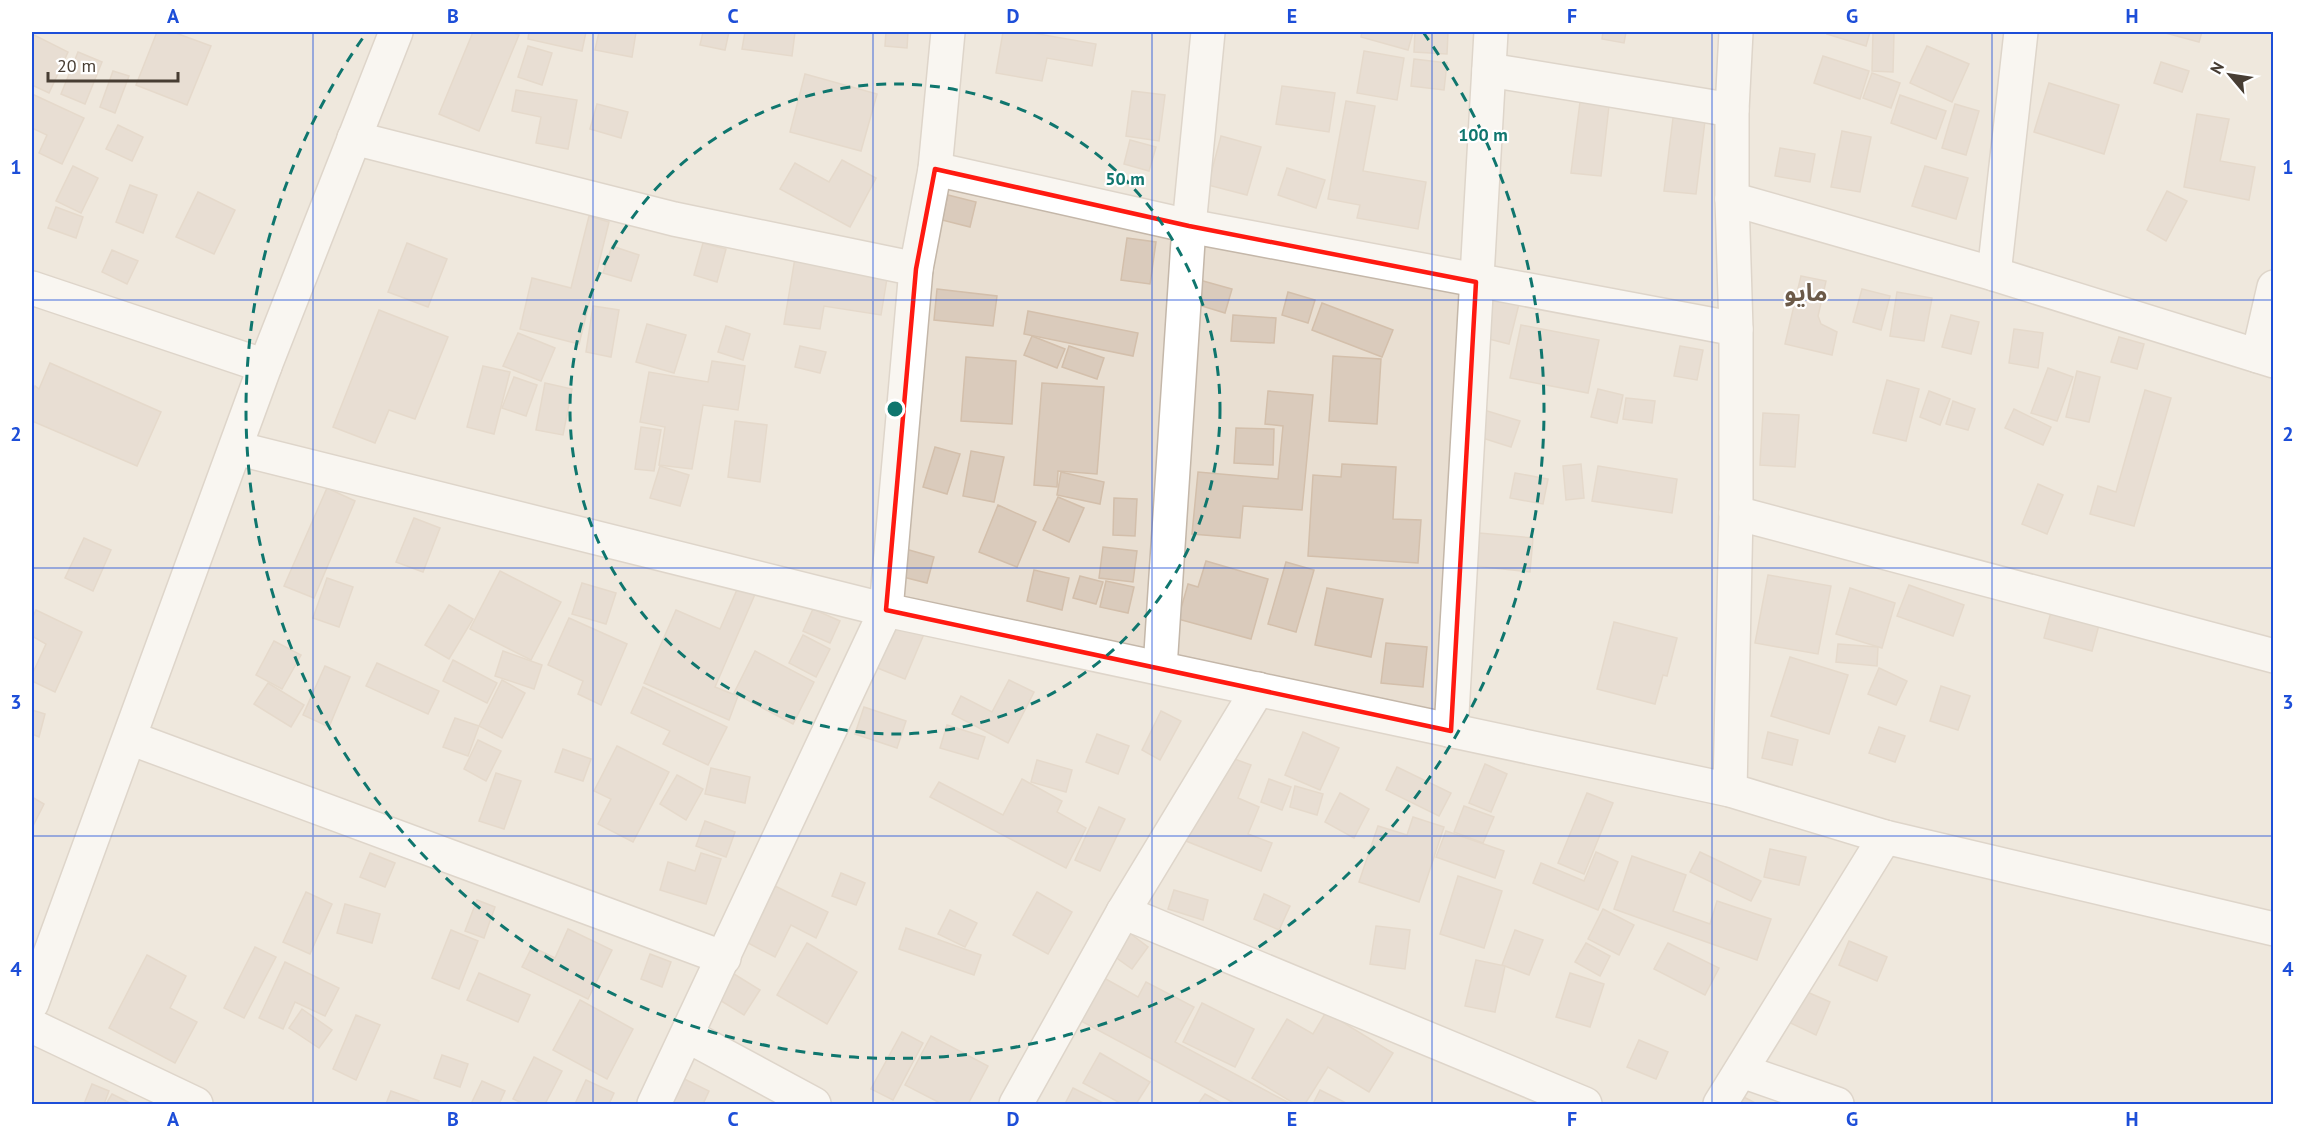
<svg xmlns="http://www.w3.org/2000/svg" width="2305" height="1136" font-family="'PT Sans','Noto Sans Arabic',sans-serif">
<rect width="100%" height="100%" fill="#f4eee5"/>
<rect fill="#e9dfd2" x="32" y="32" width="2241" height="1072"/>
<g fill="#dacbbc" stroke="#d3bfab" stroke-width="1.5">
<polygon points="157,32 173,32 211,46 187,105 136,85"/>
<polygon points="473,32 511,32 519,35 479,131 439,114"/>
<polygon points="529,32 586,32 582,51 528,39"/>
<polygon points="599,32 636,32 632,57 595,50"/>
<polygon points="703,32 729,32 725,50 700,45"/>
<polygon points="745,32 795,32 792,56 742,49"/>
<polygon points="886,32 908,32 907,48 885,46"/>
<polygon points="1003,32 1027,32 1096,44 1092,66 1047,58 1042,81 996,73"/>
<polygon points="1362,32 1413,32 1408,50 1361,37"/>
<polygon points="1415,32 1448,32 1447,54 1414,52"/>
<polygon points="1603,32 1626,32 1624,43 1602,39"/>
<polygon points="1828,32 1870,32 1866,46 1827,34"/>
<polygon points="1873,32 1894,32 1893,72 1872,71"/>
<polygon points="2162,32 2202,32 2199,42"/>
<polygon points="32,34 68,52 49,93 32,85"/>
<polygon points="528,46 552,53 542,85 518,77"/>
<polygon points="1927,46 1969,64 1952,102 1910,83"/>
<polygon points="1364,51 1404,58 1397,100 1357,93"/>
<polygon points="78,52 102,62 85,104 61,94"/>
<polygon points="1823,56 1869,71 1860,99 1814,83"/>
<polygon points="1414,59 1447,63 1444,90 1411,86"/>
<polygon points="2161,62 2189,71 2182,92 2154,83"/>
<polygon points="113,71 129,76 115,113 100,107"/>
<polygon points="1872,73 1900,83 1891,108 1863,98"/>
<polygon points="805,74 877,94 861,151 790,132"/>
<polygon points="2049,83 2119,105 2104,154 2034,132"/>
<polygon points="1282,86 1335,93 1329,132 1276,124"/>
<polygon points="516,90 577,100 568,149 536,143 541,117 512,111"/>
<polygon points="1132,91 1165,95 1159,141 1126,136"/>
<polygon points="32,94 84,118 62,164 39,153 47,135 32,128"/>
<polygon points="1900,95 1946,111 1936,139 1891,123"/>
<polygon points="1346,101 1375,106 1363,171 1426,182 1418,229 1357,218 1360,205 1328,199"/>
<polygon points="1580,102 1609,106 1601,176 1571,173"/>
<polygon points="597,104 628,112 621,138 590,129"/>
<polygon points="1955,104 1979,111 1966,155 1942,148"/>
<polygon points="2197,114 2229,119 2220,161 2255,167 2249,200 2184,187"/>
<polygon points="1673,118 1705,121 1696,194 1664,191"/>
<polygon points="118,125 143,137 132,161 106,149"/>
<polygon points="1842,131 1871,137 1860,192 1831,187"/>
<polygon points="1221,136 1261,147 1247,195 1208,185"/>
<polygon points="1130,140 1156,147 1149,171 1124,164"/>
<polygon points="1780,148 1815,154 1810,182 1775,176"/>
<polygon points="842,160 876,178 850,227 780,189 795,163 829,182"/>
<polygon points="73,166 98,178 81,213 56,201"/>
<polygon points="1925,166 1968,178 1956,219 1912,206"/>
<polygon points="1287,168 1325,180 1316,208 1278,195"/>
<polygon points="130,185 157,195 143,233 116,222"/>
<polygon points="2167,191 2187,201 2166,241 2147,230"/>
<polygon points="198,192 235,210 214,254 176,237"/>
<polygon points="948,195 976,202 970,227 942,220"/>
<polygon points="56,207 83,217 76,238 48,228"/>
<polygon points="589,216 609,222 579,344 520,329 532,278 571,288"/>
<polygon points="1127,238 1156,242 1150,284 1121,280"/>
<polygon points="407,243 447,259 428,307 388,292"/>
<polygon points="703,243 726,249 717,282 694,275"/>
<polygon points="612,246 639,255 631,281 603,273"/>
<polygon points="112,250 138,261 127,284 102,272"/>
<polygon points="796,252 889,266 881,315 824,306 820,329 784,324"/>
<polygon points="1801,276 1826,281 1818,316 1821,324 1837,332 1832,355 1785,344"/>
<polygon points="1196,279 1232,289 1225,313 1189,302"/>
<polygon points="1481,286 1521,296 1509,344 1469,334"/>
<polygon points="937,289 997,296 993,326 934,320"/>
<polygon points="1862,289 1890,296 1881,330 1853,322"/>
<polygon points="1288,292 1315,300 1308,323 1282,315"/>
<polygon points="1897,292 1932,298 1924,341 1890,336"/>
<polygon points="1322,303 1393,330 1382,357 1312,330"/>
<polygon points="593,306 619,310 611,357 586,352"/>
<polygon points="379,310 448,337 415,419 389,410 375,443 333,427"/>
<polygon points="1028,311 1138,333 1133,356 1024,334"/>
<polygon points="1233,315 1276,318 1274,343 1231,341"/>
<polygon points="1951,315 1979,322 1971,354 1942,347"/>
<polygon points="647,324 686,335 674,373 636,362"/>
<polygon points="1521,325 1599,340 1588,393 1510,378"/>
<polygon points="726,326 750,334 743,360 718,352"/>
<polygon points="2014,329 2043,333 2038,368 2009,363"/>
<polygon points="518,333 555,348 541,381 503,366"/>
<polygon points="1032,336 1065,349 1057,368 1024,355"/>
<polygon points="2119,337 2144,344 2137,369 2111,362"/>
<polygon points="800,346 826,352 820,373 795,367"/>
<polygon points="1069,346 1104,358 1097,379 1062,367"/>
<polygon points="1680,346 1703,350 1697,380 1674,376"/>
<polygon points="1333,356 1381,359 1377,424 1329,421"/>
<polygon points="966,357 1016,361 1012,424 961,421"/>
<polygon points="712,361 745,366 738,410 703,405 692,469 659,465 665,427 640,422 649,372 708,382"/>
<polygon points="50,363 161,412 137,466 32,421 32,393 35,386 39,389"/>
<polygon points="483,366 510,372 494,434 467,427"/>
<polygon points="2048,368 2073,377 2057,421 2031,413"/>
<polygon points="2077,371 2100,377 2089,422 2066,417"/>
<polygon points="514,377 537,385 526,416 502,408"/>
<polygon points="1887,380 1919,389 1906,441 1873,433"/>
<polygon points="545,383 572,389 563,435 536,430"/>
<polygon points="1042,383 1104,387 1097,474 1058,471 1057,487 1034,485"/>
<polygon points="1598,389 1623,395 1617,423 1591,417"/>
<polygon points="2145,390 2171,398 2134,526 2090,514 2098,486 2116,492"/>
<polygon points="1268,391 1313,395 1302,510 1243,506 1240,538 1192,534 1198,472 1278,479 1283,426 1265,424"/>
<polygon points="1929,391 1950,399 1940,425 1920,417"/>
<polygon points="1626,398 1655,401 1652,423 1623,419"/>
<polygon points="1953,401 1975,409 1968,430 1946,424"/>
<polygon points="2014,409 2051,427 2043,445 2005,428"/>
<polygon points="1484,410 1520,421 1511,447 1476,436"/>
<polygon points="1763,413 1799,415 1795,467 1760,465"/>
<polygon points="735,421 767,425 760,482 728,477"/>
<polygon points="641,427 661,430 654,471 635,469"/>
<polygon points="1236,428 1274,429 1273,465 1234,463"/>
<polygon points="935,447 960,454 947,494 923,487"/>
<polygon points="971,451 1004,457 994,502 963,496"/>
<polygon points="1342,464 1396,467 1393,519 1421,520 1418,563 1308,556 1313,475 1341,477"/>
<polygon points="1581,464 1584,498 1566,500 1563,466"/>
<polygon points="660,466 689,475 680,506 650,498"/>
<polygon points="1598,466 1677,479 1672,513 1592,501"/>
<polygon points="1061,472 1104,482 1100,504 1057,495"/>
<polygon points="1515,473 1548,479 1543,504 1510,498"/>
<polygon points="2038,484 2063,495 2047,534 2022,524"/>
<polygon points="327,488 355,501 314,598 284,586"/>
<polygon points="1058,497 1084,508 1069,542 1043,530"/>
<polygon points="1114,498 1137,499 1135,536 1113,535"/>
<polygon points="998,505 1036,522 1017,567 979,552"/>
<polygon points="414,518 440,528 423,572 396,562"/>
<polygon points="1479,533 1533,538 1530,572 1476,566"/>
<polygon points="84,538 111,550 93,591 65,578"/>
<polygon points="1103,547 1137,551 1133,582 1099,578"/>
<polygon points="902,548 934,557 927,583 895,575"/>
<polygon points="1206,561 1268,579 1251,639 1178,619 1188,584 1198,587"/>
<polygon points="1286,562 1314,570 1296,632 1268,624"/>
<polygon points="1034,570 1069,578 1062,610 1027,601"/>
<polygon points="500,571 561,602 531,660 470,629"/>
<polygon points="1768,575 1831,586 1818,654 1755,643"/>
<polygon points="1080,576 1103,582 1096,604 1073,598"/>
<polygon points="327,578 353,587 339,627 313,618"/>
<polygon points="1106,581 1134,587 1128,613 1100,607"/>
<polygon points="582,583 616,593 606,624 572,614"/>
<polygon points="739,585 756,592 715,687 738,696 729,720 644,683 676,610 720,629"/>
<polygon points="1909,585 1964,605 1953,636 1897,616"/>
<polygon points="1327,588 1383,599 1371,657 1315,645"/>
<polygon points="1850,588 1895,603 1882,648 1836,634"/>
<polygon points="449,605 473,619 449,659 425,645"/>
<polygon points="813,609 840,621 830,643 803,631"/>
<polygon points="36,610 82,632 55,692 32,681 32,675 46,644 32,636 32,619"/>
<polygon points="2051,612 2099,625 2092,651 2044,638"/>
<polygon points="569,618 627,644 601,705 578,694 583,681 548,665"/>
<polygon points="894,622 924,634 905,679 875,667"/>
<polygon points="1614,622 1677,638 1667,676 1663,675 1655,704 1597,689"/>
<polygon points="803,635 830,649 816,677 789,663"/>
<polygon points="274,641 301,655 282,689 256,675"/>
<polygon points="1386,643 1427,647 1423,687 1381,683"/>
<polygon points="1838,644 1878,647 1877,666 1836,662"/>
<polygon points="503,651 542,665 534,689 495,676"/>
<polygon points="755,651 814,682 793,724 734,693"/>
<polygon points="1790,657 1848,675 1829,734 1771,716"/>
<polygon points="453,660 497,683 487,703 443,681"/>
<polygon points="377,663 439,691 428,714 366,686"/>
<polygon points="325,666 350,677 329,727 303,715"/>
<polygon points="1879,668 1907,681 1896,705 1868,694"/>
<polygon points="502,680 525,693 502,738 479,726"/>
<polygon points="1009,680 1034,692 1008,743 952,714 961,696 992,712"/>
<polygon points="268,683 304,705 291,727 254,704"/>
<polygon points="1941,686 1970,696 1958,730 1930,721"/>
<polygon points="643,687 727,727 708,765 663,744 670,731 631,713"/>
<polygon points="864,707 906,721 897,748 855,734"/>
<polygon points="32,710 45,714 39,737 32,734"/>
<polygon points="1161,711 1181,721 1160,760 1142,750"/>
<polygon points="455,718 479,726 468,756 443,747"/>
<polygon points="947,725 985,737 978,759 940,748"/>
<polygon points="1879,727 1905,736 1895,762 1869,753"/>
<polygon points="1303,732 1339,748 1320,790 1285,775"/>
<polygon points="1768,732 1798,740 1792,765 1762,758"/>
<polygon points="1097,734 1129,746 1118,774 1086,762"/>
<polygon points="478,740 501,751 486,781 464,769"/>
<polygon points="617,746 669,772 633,842 598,824 611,799 594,791"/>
<polygon points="563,749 591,759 583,781 555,772"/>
<polygon points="1221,754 1251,765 1238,798 1259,807 1248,834 1272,843 1261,871 1186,841"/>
<polygon points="1037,760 1072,770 1066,792 1031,782"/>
<polygon points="1485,764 1507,774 1491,812 1469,803"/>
<polygon points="1397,767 1451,793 1439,816 1386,790"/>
<polygon points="711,768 750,777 745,803 705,794"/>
<polygon points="496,773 521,781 504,829 479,821"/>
<polygon points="677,775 703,789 686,820 660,804"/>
<polygon points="1022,779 1062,801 1057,812 1086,828 1066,868 930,797 939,782 1003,815"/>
<polygon points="1269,779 1291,787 1282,810 1261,802"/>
<polygon points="1295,786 1323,794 1317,815 1290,807"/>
<polygon points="1340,793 1369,809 1354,838 1325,822"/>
<polygon points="1587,793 1613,803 1584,874 1558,863"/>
<polygon points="32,797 44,804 32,828"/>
<polygon points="1464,806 1494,817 1483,843 1454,832"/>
<polygon points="1099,807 1125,819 1100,871 1075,860"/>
<polygon points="1413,817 1444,827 1419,902 1359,882 1378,826 1407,835"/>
<polygon points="705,821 735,832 726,857 696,846"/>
<polygon points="1446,831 1504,851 1495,878 1436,857"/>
<polygon points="1770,849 1806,857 1799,885 1764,877"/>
<polygon points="1596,852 1618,862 1598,910 1533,883 1541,863 1584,881"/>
<polygon points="1700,852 1761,881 1751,901 1690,872"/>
<polygon points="370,853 395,863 385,887 360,877"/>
<polygon points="701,853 721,859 706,904 660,890 668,862 695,871"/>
<polygon points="1632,856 1686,875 1673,911 1710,924 1717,901 1771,919 1757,960 1614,909"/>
<polygon points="841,873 865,883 856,905 832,896"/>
<polygon points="1458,876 1502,891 1484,948 1440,934"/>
<polygon points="775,886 828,912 816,938 791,925 775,957 748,943"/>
<polygon points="1174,890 1208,900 1203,920 1168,909"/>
<polygon points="306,892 332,904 310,954 283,942"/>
<polygon points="1037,892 1072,912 1048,954 1013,935"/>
<polygon points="1264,894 1290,906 1279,930 1254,919"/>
<polygon points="477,900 495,907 484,938 465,931"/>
<polygon points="345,904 380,914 372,943 337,933"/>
<polygon points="1603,909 1634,925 1619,955 1588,939"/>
<polygon points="950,910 977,923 965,947 938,934"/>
<polygon points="1376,926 1410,930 1405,969 1370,964"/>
<polygon points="906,928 981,955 974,975 899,949"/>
<polygon points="1123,928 1148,947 1132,969 1107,951"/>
<polygon points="568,929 612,950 588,999 522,967 532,947 555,958"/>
<polygon points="451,930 478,941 459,989 432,978"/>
<polygon points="1515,930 1543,940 1529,975 1502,965"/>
<polygon points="1849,941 1887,957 1877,981 1839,965"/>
<polygon points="807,943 857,972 827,1024 777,995"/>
<polygon points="1586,943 1610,956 1600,976 1575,962"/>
<polygon points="1668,943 1719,968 1705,995 1654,969"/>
<polygon points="255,947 276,957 244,1018 224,1008"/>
<polygon points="650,954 671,962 662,987 641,979"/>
<polygon points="147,955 186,976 170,1008 197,1022 175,1063 109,1028"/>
<polygon points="1476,960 1505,966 1495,1012 1465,1006"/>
<polygon points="285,962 339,988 325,1016 295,1002 283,1029 259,1018"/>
<polygon points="479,973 530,995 518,1022 467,1000"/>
<polygon points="1570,973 1604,984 1590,1027 1556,1017"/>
<polygon points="734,974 760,990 744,1015 718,999"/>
<polygon points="1104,978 1138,997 1146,982 1194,1007 1175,1042 1291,1104 1236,1104 1081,1021"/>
<polygon points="1798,988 1830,1002 1816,1035 1784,1020"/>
<polygon points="580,1000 633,1029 607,1079 553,1050"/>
<polygon points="1202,1003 1254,1029 1235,1067 1183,1042"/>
<polygon points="302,1009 332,1030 319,1048 289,1028"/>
<polygon points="1326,1012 1393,1053 1369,1092 1328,1067 1305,1104 1295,1104 1252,1078 1287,1019 1313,1034"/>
<polygon points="356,1015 380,1025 356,1080 333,1069"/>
<polygon points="902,1032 923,1043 893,1100 871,1089"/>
<polygon points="931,1036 988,1066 968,1104 942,1104 905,1085"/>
<polygon points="1639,1040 1668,1052 1656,1079 1627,1067"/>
<polygon points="1100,1053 1150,1082 1136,1104 1122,1104 1083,1083"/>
<polygon points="442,1055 468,1064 460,1087 434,1078"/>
<polygon points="534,1057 562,1071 545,1104 524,1104 513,1099"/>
<polygon points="670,1072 709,1091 703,1104 673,1104 657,1097"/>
<polygon points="586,1080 614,1093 609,1104 575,1104"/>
<polygon points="482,1081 505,1091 499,1104 471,1104"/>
<polygon points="92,1084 109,1091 104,1104 84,1104"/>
<polygon points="1073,1088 1105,1104 1065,1104"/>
<polygon points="1320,1090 1346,1103 1345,1104 1313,1104"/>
<polygon points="391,1091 419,1101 417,1104 386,1104"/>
<polygon points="112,1094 132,1104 106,1104"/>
<polygon points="1205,1094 1223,1104 1198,1104"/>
<polygon points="1738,1094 1757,1104 1732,1104"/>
</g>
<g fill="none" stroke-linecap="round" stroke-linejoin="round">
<g stroke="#c4b7a9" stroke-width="36">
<g id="minor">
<polyline points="1489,70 1732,110"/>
<polyline points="354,138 674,219 916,269"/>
<polyline points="935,169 1189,226 1736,329"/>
<polyline points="1732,199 1994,274 2274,361"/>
<polyline points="1994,274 2021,32"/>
<polyline points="32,288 265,366"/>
<polyline points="2258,356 2274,287"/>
<polyline points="236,448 886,610 1730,790 1885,837 2274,929"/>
<polyline points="1736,513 2274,656"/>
<polyline points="1160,668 1189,226 1208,32"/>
<polyline points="1451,731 1491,32"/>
<polyline points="130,738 724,958"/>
<polyline points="1730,790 1736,513 1736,329 1732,199 1732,110 1736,32"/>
<polyline points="1123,912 1585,1104"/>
<polyline points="32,1026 196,1104"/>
<polyline points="688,1036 814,1104"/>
<polyline points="1742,1071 1837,1104"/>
<polyline points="654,1104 886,610 916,269 935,169 948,32"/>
<polyline points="1016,1104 1123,912 1258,689"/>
<polyline points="1720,1104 1885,837"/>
</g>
</g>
<g stroke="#c4b7a9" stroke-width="36">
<polyline id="tertiary" points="32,1003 265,366 396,32"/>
</g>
<use href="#minor" stroke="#fff" stroke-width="33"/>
<use href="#tertiary" stroke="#fff" stroke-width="33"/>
</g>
<path d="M0 0H2305V1136H0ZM 935,169 L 1189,226 L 1476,282 L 1451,731 L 886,610 L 916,269 Z" fill="#f4eee5" fill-opacity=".55" fill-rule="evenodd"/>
<path fill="none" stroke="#ff1a11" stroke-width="4.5" stroke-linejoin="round" d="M 935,169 L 1189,226 L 1476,282 L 1451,731 L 886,610 L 916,269 Z"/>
<path fill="none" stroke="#1d4ed8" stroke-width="1.5" stroke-opacity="0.55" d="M 313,32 L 313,1104M 593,32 L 593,1104M 873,32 L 873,1104M 1152,32 L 1152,1104M 1432,32 L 1432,1104M 1712,32 L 1712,1104M 1992,32 L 1992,1104M 32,300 L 2274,300M 32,568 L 2274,568M 32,836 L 2274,836"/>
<g fill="none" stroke="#0f766e" stroke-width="3" stroke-dasharray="10 8">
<circle cx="895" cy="409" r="325"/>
<path d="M1423 32A649 649 0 1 1 367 32"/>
</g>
<g text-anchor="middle" stroke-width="4.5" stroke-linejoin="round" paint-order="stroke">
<g font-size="24" font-weight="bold" fill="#6b5a49" stroke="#fff">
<text x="1806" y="301">مايو</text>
</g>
</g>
<circle cx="895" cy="409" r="9" fill="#0f766e" stroke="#fff" stroke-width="3"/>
<g font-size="18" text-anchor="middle" font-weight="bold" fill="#0f766e" stroke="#fff" stroke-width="4.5" stroke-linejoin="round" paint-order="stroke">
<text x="1483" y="141">100 m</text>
<text x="1125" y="185">50 m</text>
</g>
<rect width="2305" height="1136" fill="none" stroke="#ffffff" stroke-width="66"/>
<g transform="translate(2230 75) rotate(299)" stroke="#ffffff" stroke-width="4.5" paint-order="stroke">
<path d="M0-4.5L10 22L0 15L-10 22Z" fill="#473d33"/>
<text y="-9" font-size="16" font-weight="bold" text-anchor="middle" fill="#473d33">N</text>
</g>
<path d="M48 72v9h130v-9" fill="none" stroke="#473d33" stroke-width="3"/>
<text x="57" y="72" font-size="18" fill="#473d33" stroke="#ffffff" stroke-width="4.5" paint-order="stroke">20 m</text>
<rect x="33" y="33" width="2239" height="1070" fill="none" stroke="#1d4ed8" stroke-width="2"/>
<g font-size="20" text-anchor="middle" font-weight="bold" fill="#1d4ed8">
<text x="173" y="23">A</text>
<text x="453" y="23">B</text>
<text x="733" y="23">C</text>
<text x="1013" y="23">D</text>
<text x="1292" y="23">E</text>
<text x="1572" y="23">F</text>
<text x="1852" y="23">G</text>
<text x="2132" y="23">H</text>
<text x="16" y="174">1</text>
<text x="2288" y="174">1</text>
<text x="16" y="441">2</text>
<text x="2288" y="441">2</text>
<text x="16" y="709">3</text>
<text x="2288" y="709">3</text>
<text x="16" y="976">4</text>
<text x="2288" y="976">4</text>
<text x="173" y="1126">A</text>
<text x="453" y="1126">B</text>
<text x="733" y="1126">C</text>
<text x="1013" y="1126">D</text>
<text x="1292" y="1126">E</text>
<text x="1572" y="1126">F</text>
<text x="1852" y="1126">G</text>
<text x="2132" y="1126">H</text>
</g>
</svg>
